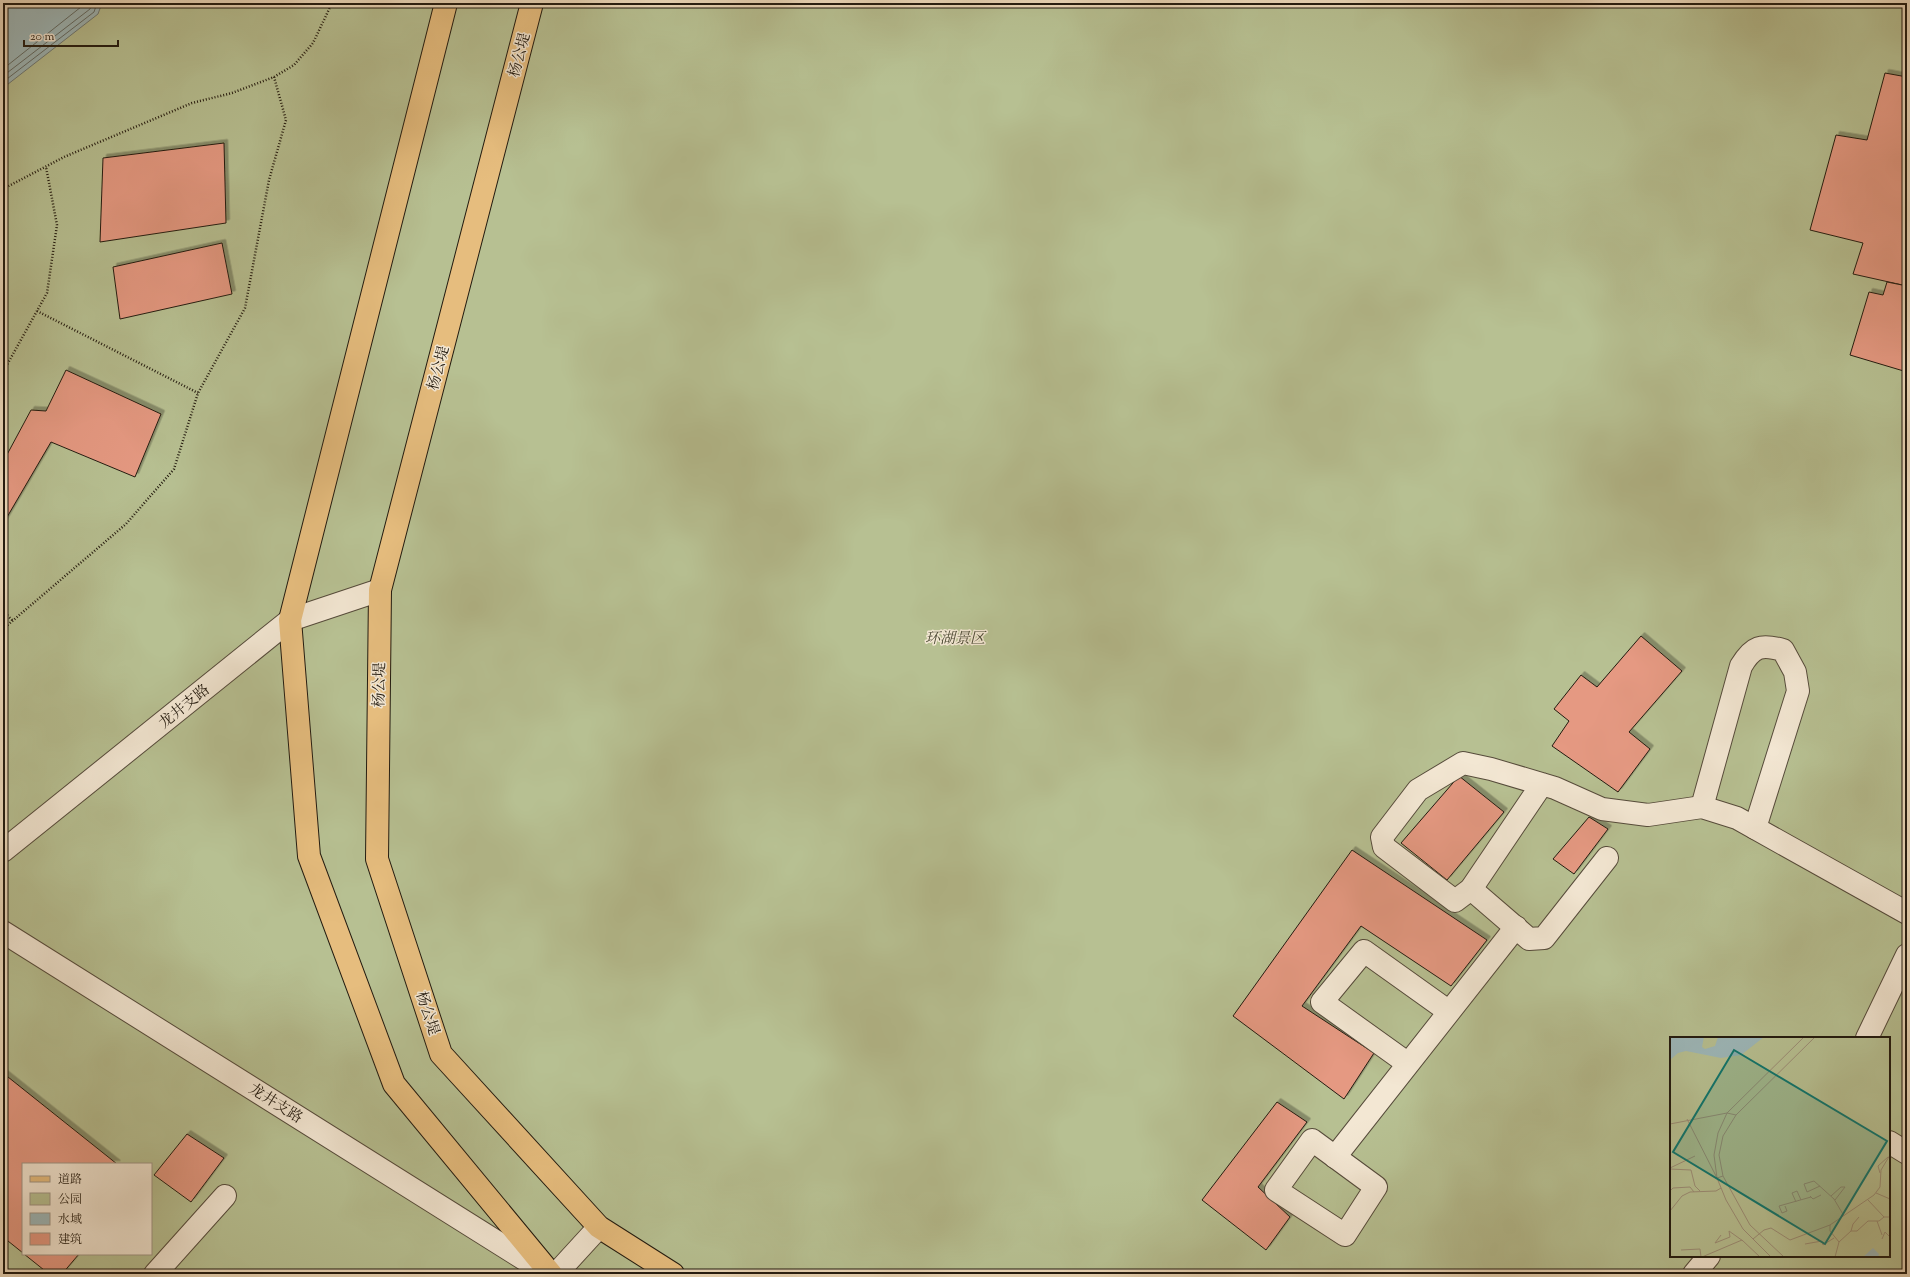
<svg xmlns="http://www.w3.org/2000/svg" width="1910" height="1277" font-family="'Sorts Mill Goudy','Noto Serif SC',serif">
<defs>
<filter id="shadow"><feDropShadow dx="3.5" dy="-3.5" stdDeviation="0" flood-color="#0004"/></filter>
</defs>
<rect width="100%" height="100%" fill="#eddabc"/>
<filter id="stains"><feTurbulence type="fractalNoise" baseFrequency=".005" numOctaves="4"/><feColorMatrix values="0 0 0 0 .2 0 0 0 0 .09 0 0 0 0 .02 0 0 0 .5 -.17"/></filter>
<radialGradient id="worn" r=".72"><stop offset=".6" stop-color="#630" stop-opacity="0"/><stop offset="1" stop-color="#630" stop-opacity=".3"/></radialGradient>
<path fill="#b7c092" stroke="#6d6e51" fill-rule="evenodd" d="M 3,3 L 1907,3 L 1907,1274 L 3,1274 ZM 1671,1038 L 1889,1038 L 1889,1256 L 1671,1256 ZM 23,1164 L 151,1164 L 151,1254 L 23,1254 Z"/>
<polygon fill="#9db8ba" stroke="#6c7976" points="3,3 102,3 98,14 3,88"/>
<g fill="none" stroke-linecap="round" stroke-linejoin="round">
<g stroke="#606a65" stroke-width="1">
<polyline points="3,69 86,3"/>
<polyline points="3,76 90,9 92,3"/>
<polyline points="3,82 94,12 97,3"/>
</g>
</g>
<g fill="#e59982" stroke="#231b10" filter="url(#shadow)">
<polygon points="1885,73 1907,77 1907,286 1853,274 1863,243 1810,230 1836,135 1867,140"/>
<polygon points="224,143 226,223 100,242 103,158"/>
<polygon points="222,243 232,294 120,319 113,267"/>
<polygon points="1887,282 1907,286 1904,304 1907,305 1907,372 1850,355 1869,292 1883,295"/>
<polygon points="66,370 161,414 135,477 51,442 3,524 3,462 31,410 46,411"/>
<polygon points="1641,636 1682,671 1629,732 1650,749 1618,792 1552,746 1569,721 1554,709 1581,675 1597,687"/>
<polygon points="1459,776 1504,812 1447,880 1401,843"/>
<polygon points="1589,817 1608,829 1574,874 1553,859"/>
<polygon points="1352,850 1487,940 1451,986 1361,926 1302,1006 1374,1053 1344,1099 1233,1016"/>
<polygon points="3,1073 117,1164 23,1164 23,1253 3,1237"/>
<polygon points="1277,1102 1307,1122 1258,1187 1290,1217 1266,1250 1202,1200"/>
<polygon points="187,1134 224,1158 191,1202 154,1175"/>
<polygon points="24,1254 79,1254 62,1274 49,1274"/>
</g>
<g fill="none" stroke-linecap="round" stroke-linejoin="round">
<g stroke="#564b3b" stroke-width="24">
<g id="minor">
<polyline points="1542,784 1471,889 1455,901 1384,847 1382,837 1418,790 1463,763 1491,769 1555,788 1602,809 1648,815 1702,807 1737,818 1907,913"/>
<path d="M 1702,807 L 1741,666 C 1753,646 1761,644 1783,650 L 1795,672 L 1798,691 L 1755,828"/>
<polyline points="3,851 290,620 380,590"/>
<polyline points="1471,889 1529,939 1544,938 1607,858"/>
<polyline points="3,932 548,1274"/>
<polyline points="1867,1038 1907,955"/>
<polyline points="1407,1063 1322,1002 1364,951 1448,1011"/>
<polygon points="1312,1140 1376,1187 1345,1235 1276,1190"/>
<polyline points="1889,1142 1907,1153"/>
<polyline points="1335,1157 1516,927"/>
<polyline points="155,1274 225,1196"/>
<polyline points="556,1274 599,1227"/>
<polyline points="1694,1274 1709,1256"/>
</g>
</g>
<g stroke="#231b10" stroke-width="24">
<g id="major">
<polyline points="446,3 290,620 309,856 394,1084 551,1274"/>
<polyline points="532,3 380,590 377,859 441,1054 599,1227 673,1274"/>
</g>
</g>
<g stroke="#231b10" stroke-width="2.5" stroke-dasharray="1 2" stroke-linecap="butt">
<polyline points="3,189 64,157 192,103 232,93 274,77 294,65 313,43 332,3"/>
<polyline points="37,311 198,393"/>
<polyline points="3,372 47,293 57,225 46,167"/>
<polyline points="3,611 13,621"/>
<polyline points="3,629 126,524 174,469 198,393 245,308 269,180 286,120 274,77"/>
</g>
<use href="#minor" stroke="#f3e7d3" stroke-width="22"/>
<use href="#major" stroke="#e6bd7e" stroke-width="22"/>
</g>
<g text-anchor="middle" stroke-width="3" stroke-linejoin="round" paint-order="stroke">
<g font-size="15" fill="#231b10" stroke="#f3e7d3">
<text transform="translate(519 55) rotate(-75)" y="5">杨公堤</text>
<text transform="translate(438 368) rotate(-75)" y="5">杨公堤</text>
<text transform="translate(379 685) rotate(-89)" y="5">杨公堤</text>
<text transform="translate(184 706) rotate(-39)" y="5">龙井支路</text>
<text transform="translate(428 1013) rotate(72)" y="5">杨公堤</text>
<text transform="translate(276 1103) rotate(32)" y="5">龙井支路</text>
</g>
<g font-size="15" font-style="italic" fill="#4f4d37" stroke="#f3e7d3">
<text x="955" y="643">环湖景区</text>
</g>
</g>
<g transform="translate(1670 1037)">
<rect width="220" height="220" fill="#eddabc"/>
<path d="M 0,0 L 220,0 L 220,220 L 0,220 Z" fill="#b7c092"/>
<path d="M 0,0 L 34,0 L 32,10 L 35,12 L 45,9 L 48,0 L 94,0 L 71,18 L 51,21 L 16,14 L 8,16 L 0,23 ZM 203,211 L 209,217 L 208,220 L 193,220 Z" fill="#9db8ba"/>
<path fill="none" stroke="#9c8e77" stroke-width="1" d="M 17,82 L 47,141 L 53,139M 0,87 L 57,76 L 66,78M 0,131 L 25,119M 0,132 L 21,133 L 25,149 L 30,154M 210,136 L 208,129 L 218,120M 150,149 L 137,155 L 134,147 L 144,144 L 164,162 L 174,179M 0,154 L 3,151 L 20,150 L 24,155M 206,156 L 220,162M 140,159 L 143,162 L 151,158M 161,159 L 171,150 L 175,150 L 165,163M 198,163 L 214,180M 126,165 L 122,156 L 127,154 L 131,163M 115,169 L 117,174 L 112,176 L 109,169 L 141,160M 0,174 L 12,159 L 20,155 L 46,154 L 51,151M 207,184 L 212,198M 160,188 L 160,194 L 169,205 L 181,194 L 187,194 L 198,184 L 209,184 L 214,180 L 220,180M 181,194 L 183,187 L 189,180M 51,198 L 45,206 L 60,200 L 59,194 L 73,204M 83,202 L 94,193 L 101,191 L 120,203 L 160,188 L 204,158 L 210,150 L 211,133 L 220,118M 212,202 L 215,195 L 220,200M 135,207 L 152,204 L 153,208 L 164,201M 11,213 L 30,212 L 31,220M 32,220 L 72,203 L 90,220M 101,220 L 73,192 L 56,163 L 47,141 L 44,118 L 48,96 L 57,76 L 134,0M 114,220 L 80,188 L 53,139 L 49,118 L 53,99 L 66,78 L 145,0M 165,220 L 169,205"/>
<path fill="#0f766e" fill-opacity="0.15" stroke="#0f766e" stroke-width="2" d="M 64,13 L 217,104 L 155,207 L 3,115 Z"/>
<rect width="220" height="220" fill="none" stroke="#231b10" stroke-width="2"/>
</g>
<rect width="1910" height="1277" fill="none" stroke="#eddabc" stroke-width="16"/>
<rect x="4" y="4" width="1902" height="1269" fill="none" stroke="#231b10" stroke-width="2"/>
<rect x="8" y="8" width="1894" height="1261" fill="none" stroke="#231b10"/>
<rect x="22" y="1163" width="130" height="92" fill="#f3e7d3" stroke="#a09585"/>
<rect x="30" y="1176" width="20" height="6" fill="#e6bd7e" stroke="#a09585"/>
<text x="58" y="1183" font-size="12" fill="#231b10">道路</text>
<rect x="30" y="1193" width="20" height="12" fill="#b7c092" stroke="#a09585"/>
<text x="58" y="1203" font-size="12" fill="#231b10">公园</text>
<rect x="30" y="1213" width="20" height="12" fill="#9db8ba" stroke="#a09585"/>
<text x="58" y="1223" font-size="12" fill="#231b10">水域</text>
<rect x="30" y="1233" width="20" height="12" fill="#e59982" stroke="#a09585"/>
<text x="58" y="1243" font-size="12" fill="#231b10">建筑</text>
<path d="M24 40v6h94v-6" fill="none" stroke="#231b10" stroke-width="2"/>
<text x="30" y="40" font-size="12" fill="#231b10" stroke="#f3e7d3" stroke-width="3" paint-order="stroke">20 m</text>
<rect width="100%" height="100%" filter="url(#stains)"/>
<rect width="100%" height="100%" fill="url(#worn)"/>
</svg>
